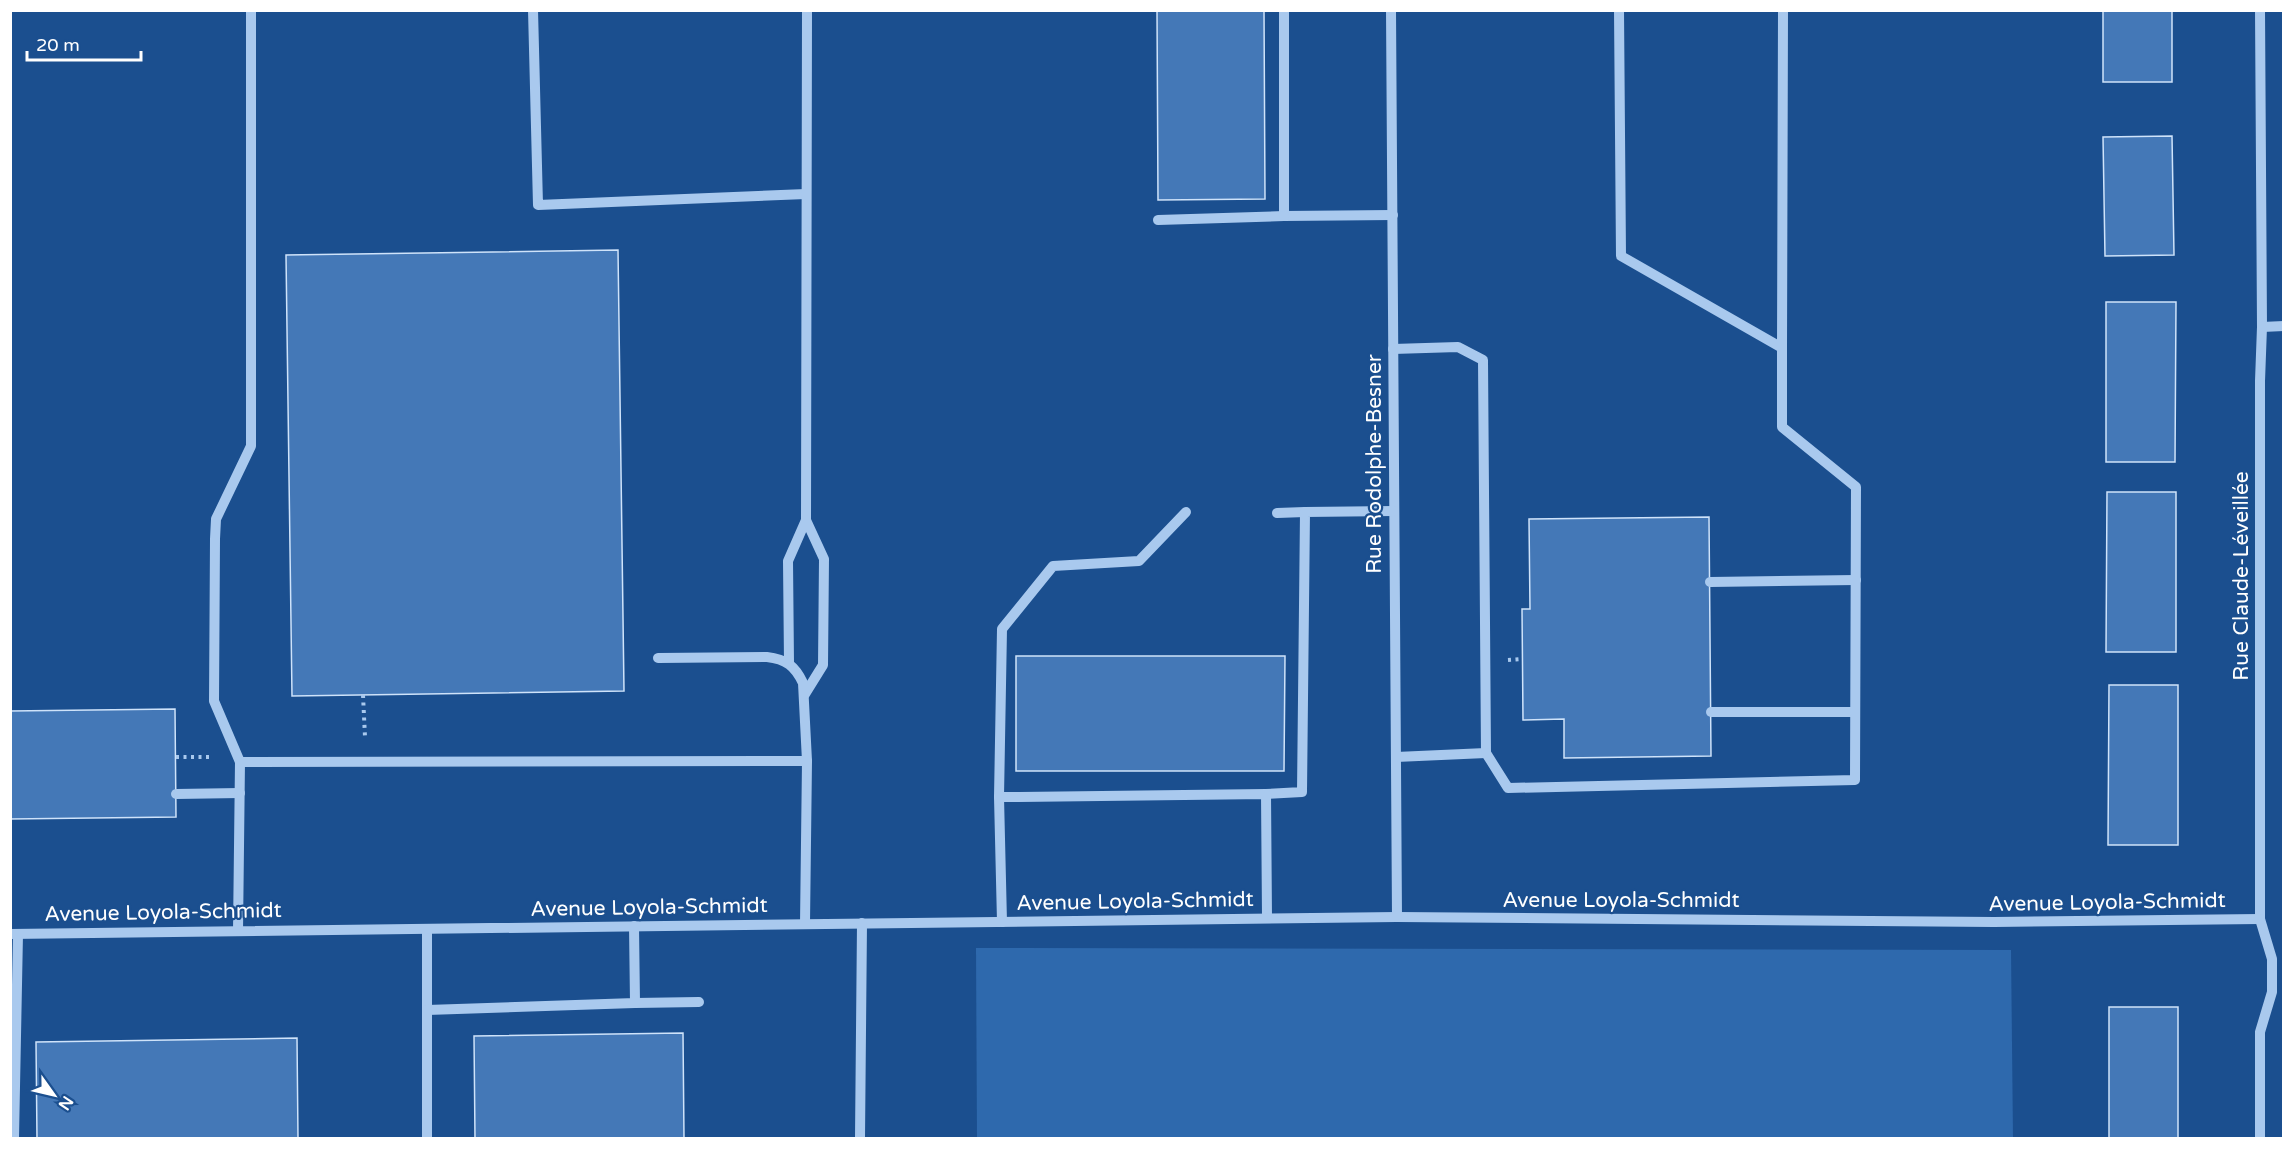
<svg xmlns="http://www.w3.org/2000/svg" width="2294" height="1149" font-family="'Varela Round',sans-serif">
<rect width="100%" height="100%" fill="#1b4f8f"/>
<polygon fill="#2e69ad" points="976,948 2011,950 2013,1138 977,1138"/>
<g fill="#4478b7" stroke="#cfe3fa" stroke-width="1.5">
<polygon points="1157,10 1264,10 1265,199 1158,200"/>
<rect x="2103" y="10" width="69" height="72"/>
<polygon points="2172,136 2174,255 2105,256 2103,137"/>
<polygon points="618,250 624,691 292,696 286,255"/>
<polygon points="2106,302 2176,302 2175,462 2106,462"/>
<polygon points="2107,492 2176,492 2176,652 2106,652"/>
<polygon points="1709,517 1711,756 1564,758 1564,719 1523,720 1522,609 1530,609 1529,519"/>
<polygon points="1016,656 1285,656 1284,771 1016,771"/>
<polygon points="2109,685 2178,685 2178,845 2108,845"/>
<polygon points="175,709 176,817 10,819 10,711"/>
<rect x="2109" y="1007" width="69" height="131"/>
<polygon points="683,1033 684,1138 475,1138 474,1036"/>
<polygon points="297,1038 298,1138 37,1138 36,1042"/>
</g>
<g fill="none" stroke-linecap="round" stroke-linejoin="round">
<g stroke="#a9c9ee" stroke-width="4" stroke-dasharray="3 4.5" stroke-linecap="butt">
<polyline points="1508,660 1522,659"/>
<polyline points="363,695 365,737"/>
<polyline points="176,757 211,757"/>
</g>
<g stroke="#a9c9ee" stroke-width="10">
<polyline points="533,10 538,205 806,194"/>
<polyline points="1284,10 1284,216 1393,215"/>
<polyline points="1391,10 1397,917"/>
<polyline points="1619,10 1621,256 1782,348 1783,10"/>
<polyline points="2260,10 2262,327 2260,381 2260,919 2272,959 2272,992 2260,1032 2260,1138"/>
<polyline points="1158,220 1284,216"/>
<polyline points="2262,327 2284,326"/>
<polyline points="1393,349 1458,347 1483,360 1486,753 1396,757"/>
<polyline points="1277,513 1305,512"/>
<polyline points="806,520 807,10"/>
<polyline points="1710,582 1856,580"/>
<path d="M 658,658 L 767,657 C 786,659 795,666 803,683 L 807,761"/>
<polyline points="789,663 788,561 806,520 824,559 823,665 805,694"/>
<polyline points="1711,712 1855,712"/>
<polyline points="1486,753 1508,788 1855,780 1856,487 1782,427 1782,348"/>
<polyline points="240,762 214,701 215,539 216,519 251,446 251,10"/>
<polyline points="176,794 240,793"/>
<polyline points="1266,794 1302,792 1305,512 1394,511"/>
<polyline points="999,797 1002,629 1053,566 1139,561 1186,512"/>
<polyline points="1002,922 999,797 1019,797 1266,794 1267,918"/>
<polyline points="427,929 427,1138"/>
<polyline points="238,931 240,762 807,761 805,924"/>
<polyline points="10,934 1397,917 1994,922 2260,919"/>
<polyline points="635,1003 699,1002"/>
<polyline points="427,1010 635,1003 634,926"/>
<polyline points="14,1138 18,934"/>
<polyline points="860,1138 862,923"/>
</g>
</g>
<g text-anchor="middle" stroke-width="4.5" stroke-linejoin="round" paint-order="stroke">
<g font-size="21" fill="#fff" stroke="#1b4f8f">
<text transform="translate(1374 464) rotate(-90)" y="7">Rue Rodolphe-Besner</text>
<text transform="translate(2241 576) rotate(-90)" y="7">Rue Claude-Léveillée</text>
<text x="1621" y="907">Avenue Loyola-Schmidt</text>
<text transform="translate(1135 901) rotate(-1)" y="7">Avenue Loyola-Schmidt</text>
<text transform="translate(2107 902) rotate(-1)" y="7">Avenue Loyola-Schmidt</text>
<text transform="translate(649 907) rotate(-1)" y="7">Avenue Loyola-Schmidt</text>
<text transform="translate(163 912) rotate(-1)" y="7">Avenue Loyola-Schmidt</text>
</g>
</g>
<rect width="2294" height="1149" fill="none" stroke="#ffffff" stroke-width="24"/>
<g transform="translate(54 1095) rotate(124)" stroke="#1b4f8f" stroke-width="4.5" paint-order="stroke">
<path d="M0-4.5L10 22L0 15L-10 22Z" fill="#ffffff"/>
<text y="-9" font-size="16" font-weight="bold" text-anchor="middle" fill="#ffffff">N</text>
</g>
<path d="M27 51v9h114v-9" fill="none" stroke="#ffffff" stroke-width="3"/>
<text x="36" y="51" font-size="18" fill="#ffffff" stroke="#1b4f8f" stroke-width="4.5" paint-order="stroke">20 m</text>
</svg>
